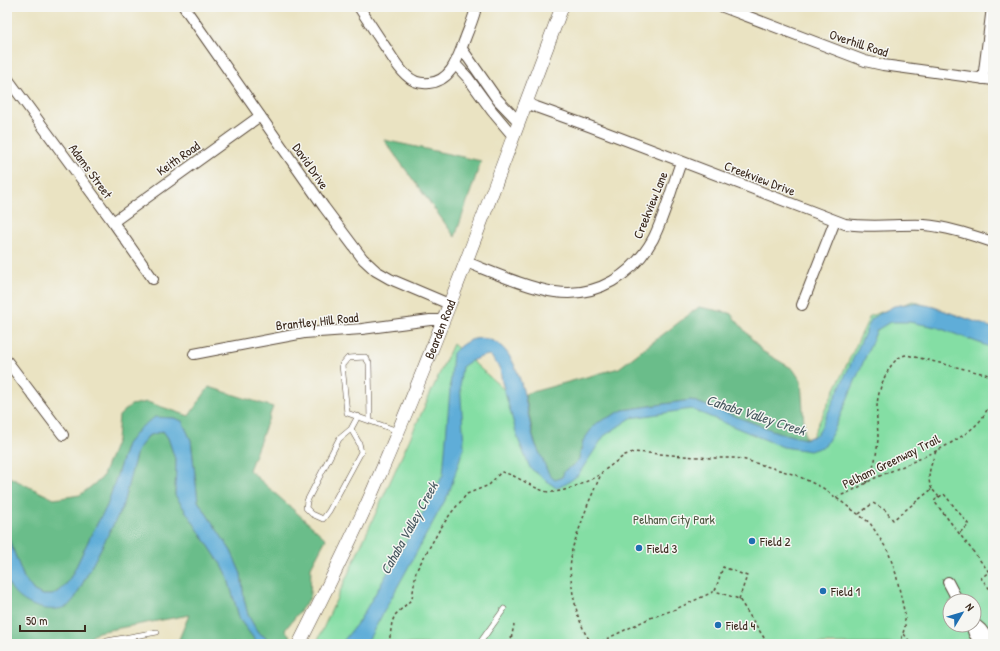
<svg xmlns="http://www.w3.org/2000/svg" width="1000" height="651" font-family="'Patrick Hand',sans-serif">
<rect width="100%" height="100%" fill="#f6f6f2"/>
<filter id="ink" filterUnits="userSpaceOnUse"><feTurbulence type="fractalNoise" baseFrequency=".025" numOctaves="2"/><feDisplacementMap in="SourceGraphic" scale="8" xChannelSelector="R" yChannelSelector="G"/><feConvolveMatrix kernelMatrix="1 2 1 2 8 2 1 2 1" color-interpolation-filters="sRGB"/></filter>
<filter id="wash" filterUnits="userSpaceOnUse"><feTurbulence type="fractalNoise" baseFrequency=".012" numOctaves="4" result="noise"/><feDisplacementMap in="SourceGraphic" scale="16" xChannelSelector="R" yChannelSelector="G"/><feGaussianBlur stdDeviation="0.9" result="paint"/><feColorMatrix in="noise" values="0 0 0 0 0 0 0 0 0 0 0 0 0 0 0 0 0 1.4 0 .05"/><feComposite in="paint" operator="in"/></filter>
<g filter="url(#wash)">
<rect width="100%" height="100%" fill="#eae3c2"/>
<path fill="#84dea4" stroke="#608461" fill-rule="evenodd" d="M 913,301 L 993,330 L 993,644 L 316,644 L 453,344 L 540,422 L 684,390 L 811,439 L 870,316 ZM 950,601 L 974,601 L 974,625 L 950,625 Z"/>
<g fill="#6bbd8a" stroke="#537454">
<polygon points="384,140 481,161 455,237"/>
<polygon points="699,307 730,313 762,351 793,369 801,381 805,439 780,433 691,400 623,410 583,441 579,459 573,466 565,470 562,477 555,480 549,476 534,440 525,394 619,368"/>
<polygon points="209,387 273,407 249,470 326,539 311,567 310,598 285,630 291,637 285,644 274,644 257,631 248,615 244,599 241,574 231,551 198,501 191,440 182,421 174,418 155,418 127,444 107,506 92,533 73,573 65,586 52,595 43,595 34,591 24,578 7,534 7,476 54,499 80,495 102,478 117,440 119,416 131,405 147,402 189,416"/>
<polygon points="163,431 168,438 176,462 175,495 226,572 240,620 258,644 177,644 189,615 98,632 81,644 7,644 7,580 9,585 67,607 75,598 122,508 137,451 148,436"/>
</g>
<g fill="#5eadd8" stroke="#4c6c7b">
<path d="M 913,303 L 931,306 L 993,328 L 993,348 L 936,327 L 909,322 L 890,322 L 877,330 L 835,428 L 825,446 L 810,451 L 783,447 L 691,409 L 631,418 L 604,436 L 578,475 L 566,484 L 556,488 L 530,468 L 518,439 L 502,382 L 500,369 L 490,355 C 481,356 469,361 462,367 L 460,381 L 464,446 L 449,493 L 370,637 L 365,644 L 341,644 L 359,621 L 429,503 L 443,475 L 453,353 C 462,343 473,336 487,339 C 522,346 526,412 534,440 C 536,447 540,453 543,460 C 546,468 548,475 555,480 L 562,477 L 565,470 L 573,466 L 579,459 L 583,441 L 595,424 L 623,410 L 691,400 L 780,433 L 805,439 L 814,436 L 819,432 L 872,318 L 894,306 Z"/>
<path d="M 155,417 L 174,418 L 182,421 L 191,440 L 198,501 L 231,551 L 241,574 L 244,599 L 248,615 L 257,631 L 274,644 L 258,644 L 240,620 L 226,572 L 175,495 L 176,462 L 168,438 L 163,431 L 148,436 L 137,451 L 122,508 L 75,598 C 72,601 69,606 66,607 C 44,615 15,602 7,580 L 7,534 L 24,578 L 34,591 L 43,595 L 52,595 L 58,592 L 65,586 L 73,573 L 92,533 L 107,506 L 127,444 L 140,428 Z"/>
</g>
</g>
<g filter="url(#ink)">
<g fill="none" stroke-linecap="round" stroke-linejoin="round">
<g stroke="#554637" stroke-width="6">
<g id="service">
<polyline points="370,421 369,363 365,357 348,358 342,365 347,413 398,431"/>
<polyline points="351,429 359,443 361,452 329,511 323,519 312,514 306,508 307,501 339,439 351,429 358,416"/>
<polyline points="102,644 107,641 157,632"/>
<polyline points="479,644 504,609"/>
</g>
</g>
<g stroke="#554637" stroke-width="12">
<g id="minor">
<polyline points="184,7 324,207 363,259 376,271 390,279 449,304"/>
<path d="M 359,7 C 368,21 377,35 386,48 C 392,57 398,68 406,75 C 412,81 420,84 429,83 C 452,81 458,57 465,39 C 469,28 474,18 476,7"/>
<polyline points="723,7 865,61 883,65 993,80"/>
<polyline points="462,49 497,99 519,122"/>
<polyline points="455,64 468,78 492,111 513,136"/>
<polyline points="7,78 113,222 153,279"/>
<polyline points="983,79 992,7"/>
<path d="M 525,103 L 589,126 L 845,224 C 872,228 897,224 924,225 C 948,227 971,235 993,242"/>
<polyline points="113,222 260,116"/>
<path d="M 466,262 C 492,272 528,288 555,292 C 597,298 633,275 653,239 C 665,215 672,187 681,162"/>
<polyline points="802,305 835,221"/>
<polyline points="194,354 304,333 362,329 430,320 443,320"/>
<polyline points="7,361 63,435"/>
<polyline points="948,582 958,601"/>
<polyline points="974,623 981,629 992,644"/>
<polyline points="971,625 974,634 981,644"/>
</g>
</g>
<g stroke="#554637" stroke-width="14">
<g id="tertiary">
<path id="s1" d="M 299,644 C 325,592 351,541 374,488 C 443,330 501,168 562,7"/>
</g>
</g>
<g stroke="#554637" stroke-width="1.5" stroke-dasharray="3 3" stroke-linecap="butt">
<path d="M 866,483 C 874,470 877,454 878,438 C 878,428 876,418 877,407 C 877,392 889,356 907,355 L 993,376"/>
<path d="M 932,489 C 925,477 932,463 936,451"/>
<path d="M 836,497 C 850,493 862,485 875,478 C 907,464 951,448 976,425 C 984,418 987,408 993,400"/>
<polyline points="939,497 944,494 969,525 959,533"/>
<polyline points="859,514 873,503 885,510 893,520 932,489 939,497 934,501 989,572 981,578 993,593"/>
<polyline points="739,599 747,576 723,567 715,591 739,599 768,644"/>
<polyline points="904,634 910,642 910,644"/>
<path d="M 389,644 L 392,622 L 395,615 L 412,599 L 416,571 L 440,529 L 451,513 L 467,494 L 489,485 L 501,472 C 517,475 529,486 544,491 C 559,496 586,482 599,475"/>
<polyline points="510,644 514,625"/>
<polyline points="592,644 585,633 578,616 573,595 570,570 572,549 576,538 588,504 602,472 625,455 634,452 710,458 735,458 742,459 796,475 823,488 870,523 888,551 896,574 905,615 905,626 900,644"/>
<polyline points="596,644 650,618 676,609 715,591"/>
</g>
<use href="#service" stroke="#fff" stroke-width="5"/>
<use href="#minor" stroke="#fff" stroke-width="10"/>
<use href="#tertiary" stroke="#fff" stroke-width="13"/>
</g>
</g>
<g fill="#1f6fb2" stroke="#f6f6f2" stroke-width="1.5">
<circle cx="752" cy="541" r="4"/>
<circle cx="639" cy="548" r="4"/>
<circle cx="823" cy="591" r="4"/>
<circle cx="718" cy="625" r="4"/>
</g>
<g text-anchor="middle" stroke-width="3" stroke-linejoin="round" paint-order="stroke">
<g font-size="13" fill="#3b2a1e" stroke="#f6f6f2">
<text transform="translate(859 43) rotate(18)" y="5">Overhill Road</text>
<text transform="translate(178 158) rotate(-35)" y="5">Keith Road</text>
<text transform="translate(311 166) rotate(55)" y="5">David Drive</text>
<text transform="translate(91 171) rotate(54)" y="5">Adams Street</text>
<text transform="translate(760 178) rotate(21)" y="5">Creekview Drive</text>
<text transform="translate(650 205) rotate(-68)" y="5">Creekview Lane</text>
<text transform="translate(317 321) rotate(-6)" y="5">Brantley Hill Road</text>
<text dy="5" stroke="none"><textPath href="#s1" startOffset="345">Bearden Road</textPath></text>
<text transform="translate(891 461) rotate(-26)" y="5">Pelham Greenway Trail</text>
</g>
<g font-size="13" fill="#4d5740" stroke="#f6f6f2">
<text x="674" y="524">Pelham City Park</text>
</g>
<g font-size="13" fill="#3b2a1e" stroke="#f6f6f2" text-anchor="start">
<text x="760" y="546">Field 2</text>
<text x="647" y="553">Field 3</text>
<text x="831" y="596">Field 1</text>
<text x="726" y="630">Field 4</text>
</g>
<g font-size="14" font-style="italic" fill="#47585f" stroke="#f6f6f2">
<text transform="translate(756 415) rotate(18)" y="5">Cahaba Valley Creek</text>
<text transform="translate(409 528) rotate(-61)" y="5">Cahaba Valley Creek</text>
</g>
</g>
<rect width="1000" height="651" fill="none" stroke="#f6f6f2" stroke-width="24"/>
<g transform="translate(962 613) rotate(52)"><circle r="19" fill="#f6f6f2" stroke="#aba49d"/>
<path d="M0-3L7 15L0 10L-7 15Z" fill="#1f6fb2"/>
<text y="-6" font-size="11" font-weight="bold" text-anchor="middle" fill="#3b2a1e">N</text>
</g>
<path d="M20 625v6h65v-6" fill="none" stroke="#3b2a1e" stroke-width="2"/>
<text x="26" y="625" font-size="12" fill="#3b2a1e" stroke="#f6f6f2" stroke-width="3" paint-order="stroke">50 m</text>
</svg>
